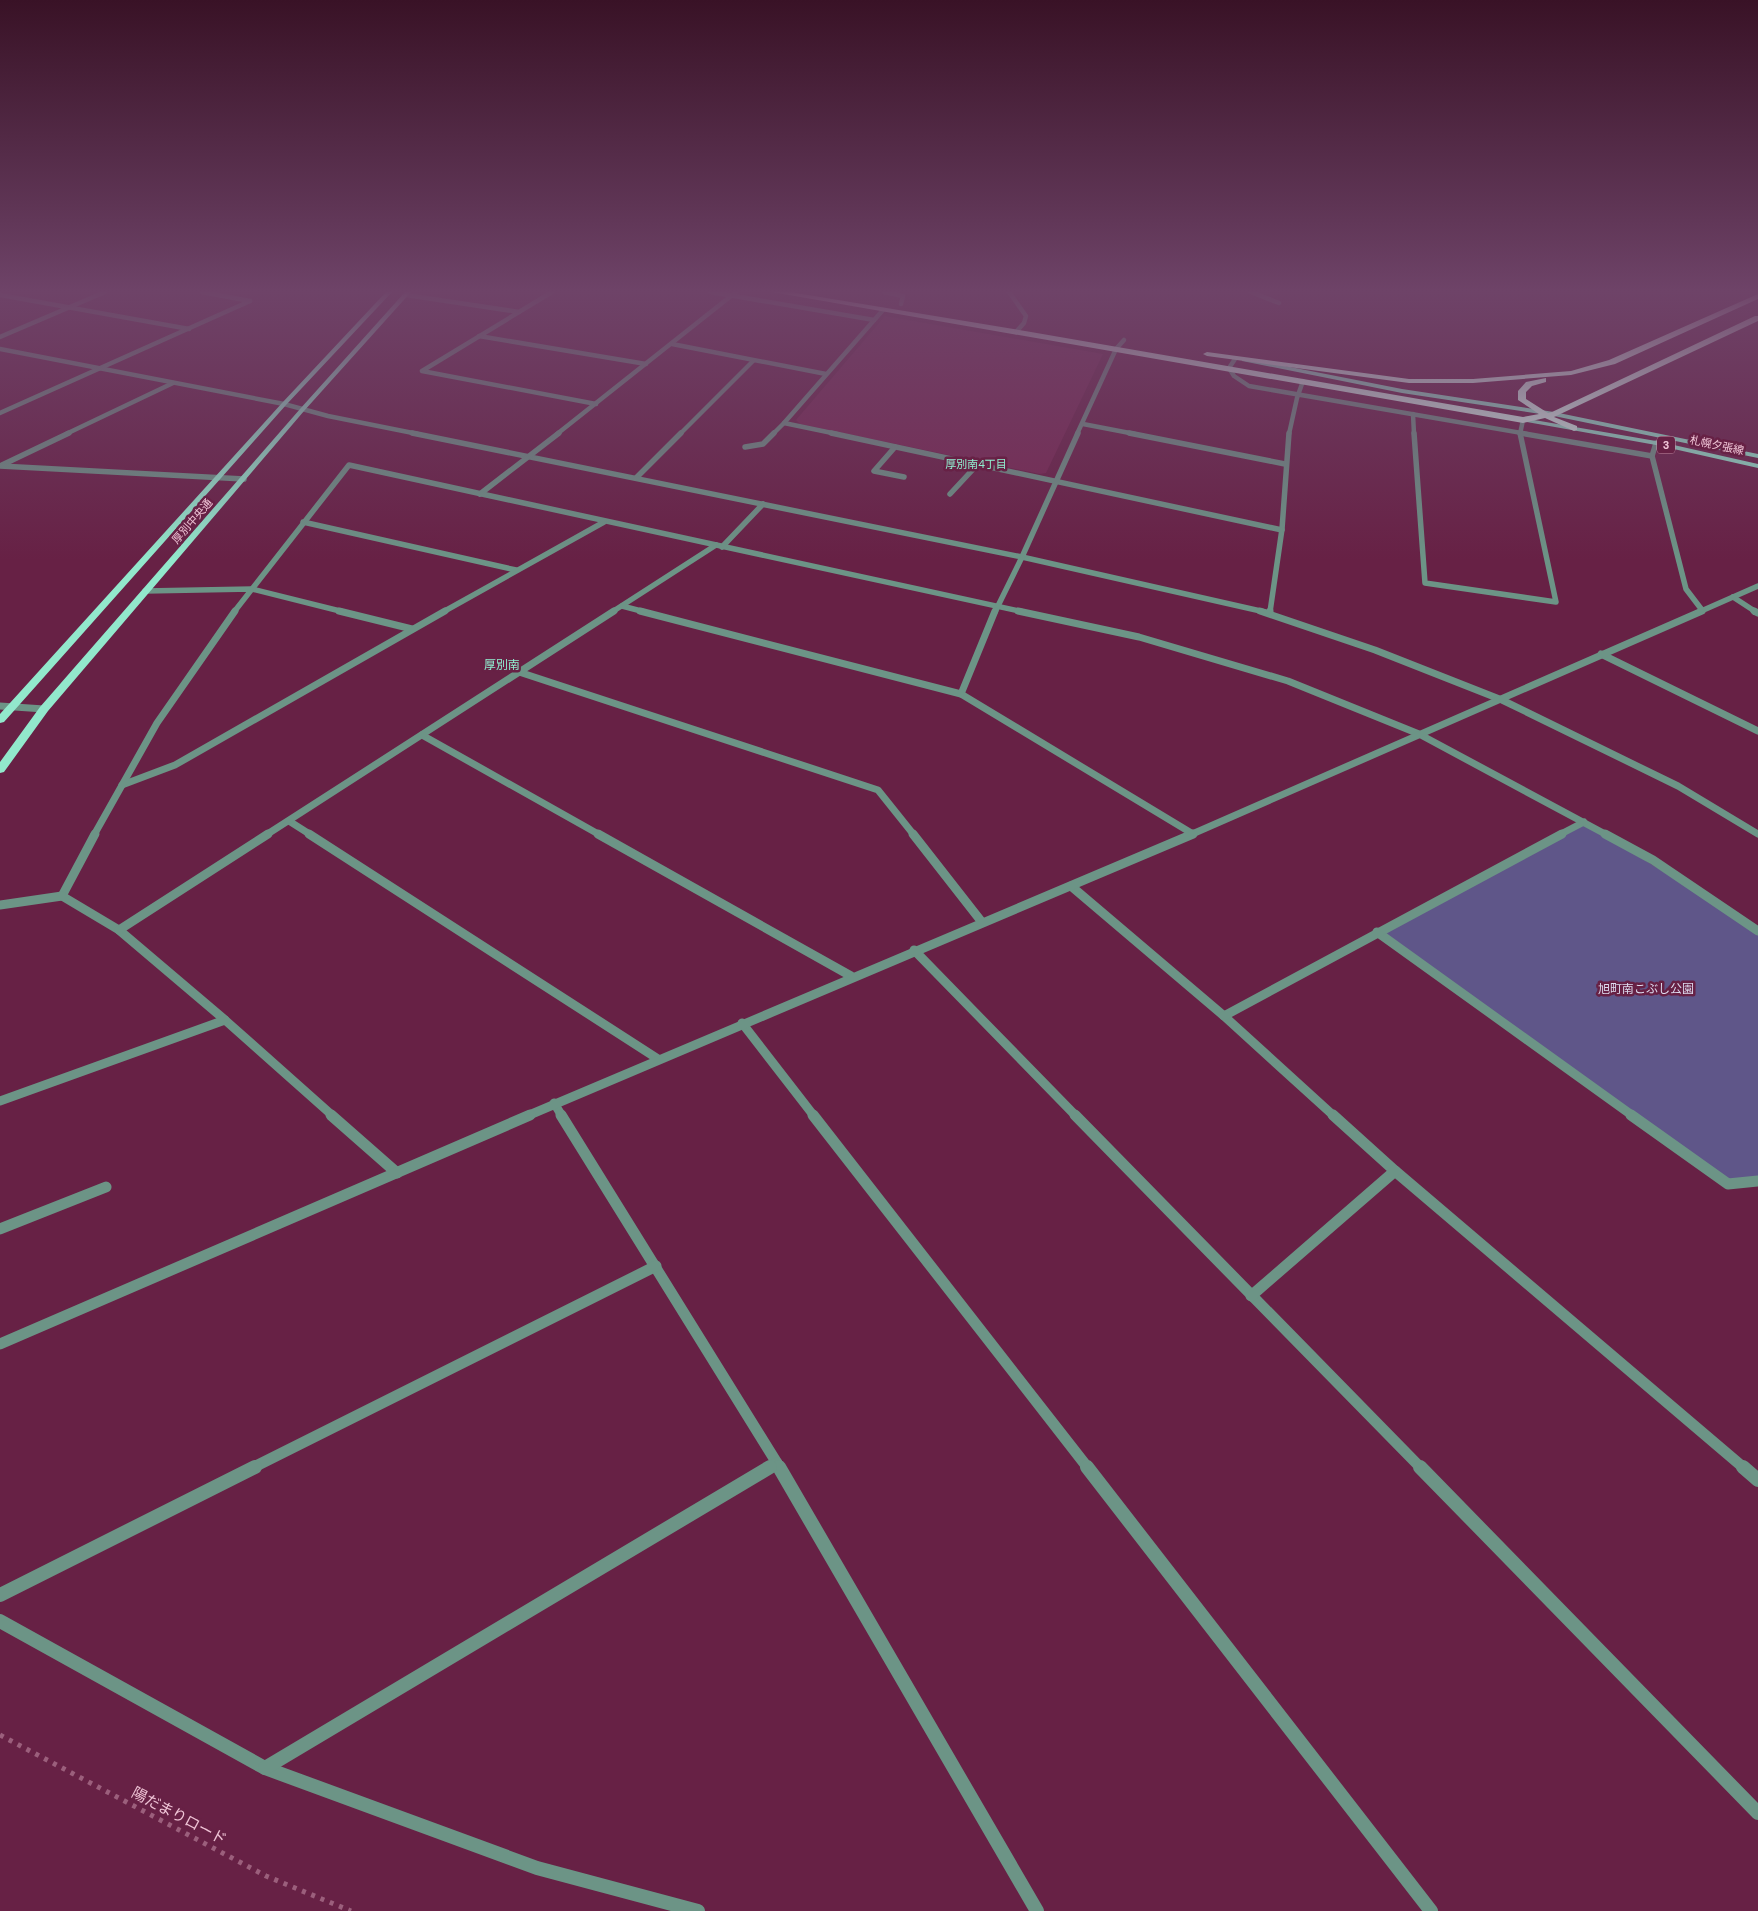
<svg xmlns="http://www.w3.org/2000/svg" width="1758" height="1911" font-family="'DM Sans','Noto Sans JP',sans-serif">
<rect width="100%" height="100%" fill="#672145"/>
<polygon fill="#762851" points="885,316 1103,354 1046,473 1040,474 800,424 796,420"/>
<polygon fill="#5f5689" points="1584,822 1758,931 1758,1181 1728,1184 1377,932"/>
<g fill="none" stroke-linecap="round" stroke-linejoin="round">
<polyline stroke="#9b5f7c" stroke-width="5" stroke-dasharray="4 6" stroke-linecap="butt" points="0,1735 266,1876 351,1911"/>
<g stroke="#6c9486" stroke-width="4.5">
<polyline points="202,292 250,301"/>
<polyline points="552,292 422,371 596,404"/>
<polyline points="711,292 874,320"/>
<polyline points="884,292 903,296 901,304"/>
<polyline points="1009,292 1026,316 1024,323 1016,332"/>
<polyline points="1251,292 1279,303"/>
<polyline points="0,295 189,329"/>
<polyline points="406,295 519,312"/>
<polyline points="479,336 646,364"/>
<polyline points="0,337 105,292"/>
<polyline points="672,344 826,374"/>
<polyline points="0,349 284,404 328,416 418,434"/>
<polyline points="1235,359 1229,368 1234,376 1249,386 1527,434"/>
<polyline points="0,413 250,301"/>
<polyline points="1413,414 1414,434"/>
<polyline points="1083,424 1135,434"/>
<polyline points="66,434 173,383"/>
<polyline points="557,434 736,292"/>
<polyline points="680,434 753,361"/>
<polyline points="773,434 784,423"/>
<polyline points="837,434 784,423 883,310"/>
<polyline points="1077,434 1116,349 1124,340"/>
<polyline points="1289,434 1297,398 1303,381"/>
<polyline points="1520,434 1523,420"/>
</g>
<g stroke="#6c9486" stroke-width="5.5">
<polyline points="412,433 1022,557 1265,612"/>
<polyline points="831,433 1282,530"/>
<polyline points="1129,433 1285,464"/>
<polyline points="1414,433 1425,583 1556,602 1520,433"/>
<polyline points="1520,433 1652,456"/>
<polyline points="1656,443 1652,456 1686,589 1702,610"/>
<polyline points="745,447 763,444 774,433"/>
<polyline points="895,447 874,471 904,477"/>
<polyline points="2,465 69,433"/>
<polyline points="0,466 244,479"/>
<polyline points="636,478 681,433"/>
<polyline points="480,494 559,433"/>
<polyline points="950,494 977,465"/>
<polyline points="303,522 516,570"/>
<polyline points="722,547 763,504"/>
<polyline points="145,591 252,589 344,612"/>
<polyline points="1733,597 1756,612"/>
<polyline points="622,606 645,612"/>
<polyline points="234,612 349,465 1024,612"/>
<polyline points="443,612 604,522"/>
<polyline points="612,612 716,545"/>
<polyline points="995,612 1022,557 1078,433"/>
<polyline points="1270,612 1282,529 1289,433"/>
<polyline points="1699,612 1758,586"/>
</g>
<g stroke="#6c9486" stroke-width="7">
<polyline points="339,611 412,629"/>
<polyline points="640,611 961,694 1193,834"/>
<polyline points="1018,611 1139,637 1288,681 1419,734 1607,835"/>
<polyline points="1260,611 1375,650 1502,700 1678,786 1758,834"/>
<polyline points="1754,611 1758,613"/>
<polyline points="1270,613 1270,611"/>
<polyline points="1601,654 1758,731"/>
<polyline points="519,672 878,790 914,835"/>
<polyline points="961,694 995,611"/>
<polyline points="0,706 44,709"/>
<polyline points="422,735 600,835"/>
<polyline points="122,785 175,765 445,611"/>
<polyline points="289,821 311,835"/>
<polyline points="94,835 157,723 235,611"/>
<polyline points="266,835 614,611"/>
<polyline points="1190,835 1702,611"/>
<polyline points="1559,835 1584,822"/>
</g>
<g stroke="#6c9486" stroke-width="9">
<polyline points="309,834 658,1059"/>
<polyline points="598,834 851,976"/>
<polyline points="913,834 981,921"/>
<polyline points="1605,834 1653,860 1758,931"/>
<polyline points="1071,886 1224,1016 1334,1116"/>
<polyline points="62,896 95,834"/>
<polyline points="0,905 62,896 119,930 225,1020 333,1116"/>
<polyline points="119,930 268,834"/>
<polyline points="1377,932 1633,1116"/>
<polyline points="914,950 1076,1116"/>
<polyline points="1224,1016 1562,834"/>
<polyline points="742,1023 814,1116"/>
<polyline points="0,1101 225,1020"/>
<polyline points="554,1103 562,1116"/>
<polyline points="527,1116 1193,834"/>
</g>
<g stroke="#6c9486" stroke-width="11">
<polyline points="331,1115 397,1173"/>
<polyline points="561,1115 780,1468"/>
<polyline points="813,1115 1088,1468"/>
<polyline points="1075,1115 1421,1468"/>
<polyline points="1333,1115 1395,1171 1744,1468"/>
<polyline points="1631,1115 1728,1184 1758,1181"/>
<polyline points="0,1229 106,1187"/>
<polyline points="1251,1296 1395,1171"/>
<polyline points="0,1344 530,1115"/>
<polyline points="252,1468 656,1266"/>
<polyline points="768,1468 777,1463"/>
</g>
<g stroke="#6c9486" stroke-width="14">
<polyline points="779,1467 1037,1911"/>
<polyline points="1087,1467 1431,1911"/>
<polyline points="1420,1467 1758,1813"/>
<polyline points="1743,1467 1758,1480"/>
<polyline points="0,1595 255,1467"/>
<polyline points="0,1621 265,1768 537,1868 698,1911"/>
<polyline points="265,1768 770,1467"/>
</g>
<g fill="#92e8cc" fill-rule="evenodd">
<polygon points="386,292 392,292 286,405 4,722 0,723 0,714 282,403"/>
<polygon points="405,292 411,292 304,411 48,711 4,772 0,773 0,762 40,707 300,409"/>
<polygon points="1244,358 1402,389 1554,412 1758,454 1758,458 1554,416 1402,393 1242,361 1242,359"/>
<polygon points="1523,418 1656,441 1758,464 1758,468 1656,445 1521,421 1521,419"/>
</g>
<g fill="#d5fbed" fill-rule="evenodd">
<polygon points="772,292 790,292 1031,332 1523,417 1539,414 1518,400 1518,391 1526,382 1546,378 1546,382 1532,386 1526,392 1526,399 1548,413 1552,412 1755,316 1758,316 1758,321 1554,417 1577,426 1577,430 1574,431 1545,418 1523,423"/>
<polygon points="1758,294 1758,299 1615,364 1571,375 1473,383 1409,383 1207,356 1203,354 1207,352 1409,379 1473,379 1571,371 1609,360"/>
</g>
</g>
<linearGradient id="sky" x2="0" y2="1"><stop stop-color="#391226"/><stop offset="0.52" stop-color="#6e4368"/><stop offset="1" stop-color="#6e4368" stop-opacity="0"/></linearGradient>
<rect width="1758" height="560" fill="url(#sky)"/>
<g text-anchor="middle" stroke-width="5" stroke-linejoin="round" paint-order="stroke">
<rect fill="#672145" stroke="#c794ab" stroke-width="1" x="1657" y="436.5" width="18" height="17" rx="4"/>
<g font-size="11" font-weight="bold" fill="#f0c5d7">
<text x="1666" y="449">3</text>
</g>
<g font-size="11" fill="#f0c5d7" stroke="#672145">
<text transform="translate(1717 445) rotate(12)" y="4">札幌夕張線</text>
<text transform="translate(192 521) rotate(-49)" y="4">厚別中央通</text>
</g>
<g font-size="11" fill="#90eed0" stroke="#672145">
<text x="976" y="468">厚別南4丁目</text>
</g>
<g font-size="12" fill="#90eed0" stroke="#672145">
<text x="502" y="669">厚別南</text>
</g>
<g font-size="12" fill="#dddbef" stroke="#672145">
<text x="1646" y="993">旭町南こぶし公園</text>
</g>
<g font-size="15" fill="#f0c5d7" stroke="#672145">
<text transform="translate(179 1816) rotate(28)" y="5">陽だまりロード</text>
</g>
</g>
</svg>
